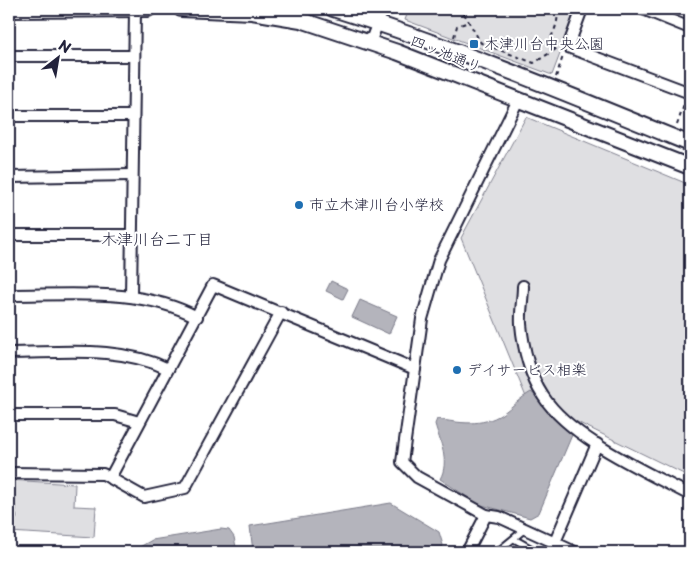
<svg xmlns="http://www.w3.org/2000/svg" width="699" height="561" font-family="'Playpen Sans','Klee One',sans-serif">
<rect width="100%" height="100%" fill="#fff"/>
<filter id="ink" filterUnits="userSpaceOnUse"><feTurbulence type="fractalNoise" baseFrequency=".02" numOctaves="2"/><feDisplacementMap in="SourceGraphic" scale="10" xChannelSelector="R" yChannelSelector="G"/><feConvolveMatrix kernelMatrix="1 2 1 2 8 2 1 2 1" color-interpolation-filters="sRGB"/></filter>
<g filter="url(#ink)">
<g fill="#dfdfe2" stroke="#80808e">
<polygon points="409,9 577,9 552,75 405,20"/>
<polygon points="526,117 690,185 690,477 526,397 461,238"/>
<polygon points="9,480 75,484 74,506 96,507 94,537 9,532"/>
</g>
<g fill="#b4b4bc" stroke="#7a7a88">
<polygon points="331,281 348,289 343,299 326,291"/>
<polygon points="360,300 397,316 389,334 352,317"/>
<path d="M 531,392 L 540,399 L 572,435 L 539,513 L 530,518 L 478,504 L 440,479 C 450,461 440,442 435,424 L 437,419 C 459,423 482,427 502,414 C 512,407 520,398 531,392 Z"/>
<polygon points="391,503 439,532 443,545 440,552 253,552 250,526"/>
<polygon points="221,529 229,530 234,537 237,552 131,552 152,540"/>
</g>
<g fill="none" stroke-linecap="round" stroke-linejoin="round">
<g stroke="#22223b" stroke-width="9">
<g id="service">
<polyline points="514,539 537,552"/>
<polyline points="497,552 525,529"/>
</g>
</g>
<g stroke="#22223b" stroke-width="14">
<g id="minor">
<polyline points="582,9 568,47 690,93"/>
<polyline points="643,9 690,28"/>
<polyline points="370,43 383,9"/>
<polyline points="9,56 134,56"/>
<polyline points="518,100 439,260 422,319 402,462 417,477 486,515 499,517 575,552"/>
<polyline points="9,116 132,116"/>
<polyline points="9,177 132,175"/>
<polyline points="9,235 130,235"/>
<path d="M 523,286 C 523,298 520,312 521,324 C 523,347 530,377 543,396 C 571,439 645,471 690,495"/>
<path d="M 9,295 C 71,295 140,287 197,317"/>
<polyline points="131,296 135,10"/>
<path d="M 9,353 C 62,353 119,345 168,369"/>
<polyline points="9,415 115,415 139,422"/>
<polyline points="9,473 103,474 144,497 185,488 281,312"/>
<polyline points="110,478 213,285 415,369"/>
<polyline points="555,542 597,444"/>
<polyline points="467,552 486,515"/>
</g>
</g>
<g stroke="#22223b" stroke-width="18">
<g id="secondary">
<polyline points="181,9 252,12 301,20 397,52 690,167"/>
<path d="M 333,9 C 455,47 573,96 690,144"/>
<polyline points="9,10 148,9"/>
</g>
</g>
<g stroke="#22223b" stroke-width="2" stroke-dasharray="4 4" stroke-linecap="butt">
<polyline points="458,9 462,10 481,43 534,63 556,49"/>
<polyline points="454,37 457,26 469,22"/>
<path d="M 556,50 L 549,41 C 555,30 559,21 557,9"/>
<polyline points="556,77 563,56"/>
<polyline points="677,125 685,102"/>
<polyline points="9,503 15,505 16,518 12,529 9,529"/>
</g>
<use href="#service" stroke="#fff" stroke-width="5"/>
<use href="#minor" stroke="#fff" stroke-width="10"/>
<use href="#secondary" stroke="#fff" stroke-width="14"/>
</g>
</g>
<g fill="#1f6fb2" stroke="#fff" stroke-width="2">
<rect x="469" y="39" width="10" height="10" rx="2.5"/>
<circle cx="299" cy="205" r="5"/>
<circle cx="457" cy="370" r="5"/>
</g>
<g text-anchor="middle" stroke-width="4" stroke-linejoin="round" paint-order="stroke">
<g font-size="15" fill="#22223b" stroke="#fff" text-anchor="start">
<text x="484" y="49">木津川台中央公園</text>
<text x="309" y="210">市立木津川台小学校</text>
<text x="467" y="375">デイサービス相楽</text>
</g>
<g font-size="15" fill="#22223b" stroke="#fff">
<text transform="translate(446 54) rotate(22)" y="5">四ッ池通り</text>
</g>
<g font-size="16" fill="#22223b" stroke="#fff">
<text x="157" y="245">木津川台二丁目</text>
</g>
</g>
<rect width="699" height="561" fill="none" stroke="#fff" stroke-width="30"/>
<rect x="15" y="15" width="669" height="531" fill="none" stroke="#22223b" stroke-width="2" filter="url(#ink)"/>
<g transform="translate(58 58) rotate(31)" stroke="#ffffff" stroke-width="4" paint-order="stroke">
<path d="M0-4L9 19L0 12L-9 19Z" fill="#22223b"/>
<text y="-8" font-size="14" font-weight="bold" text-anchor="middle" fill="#22223b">N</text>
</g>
</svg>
